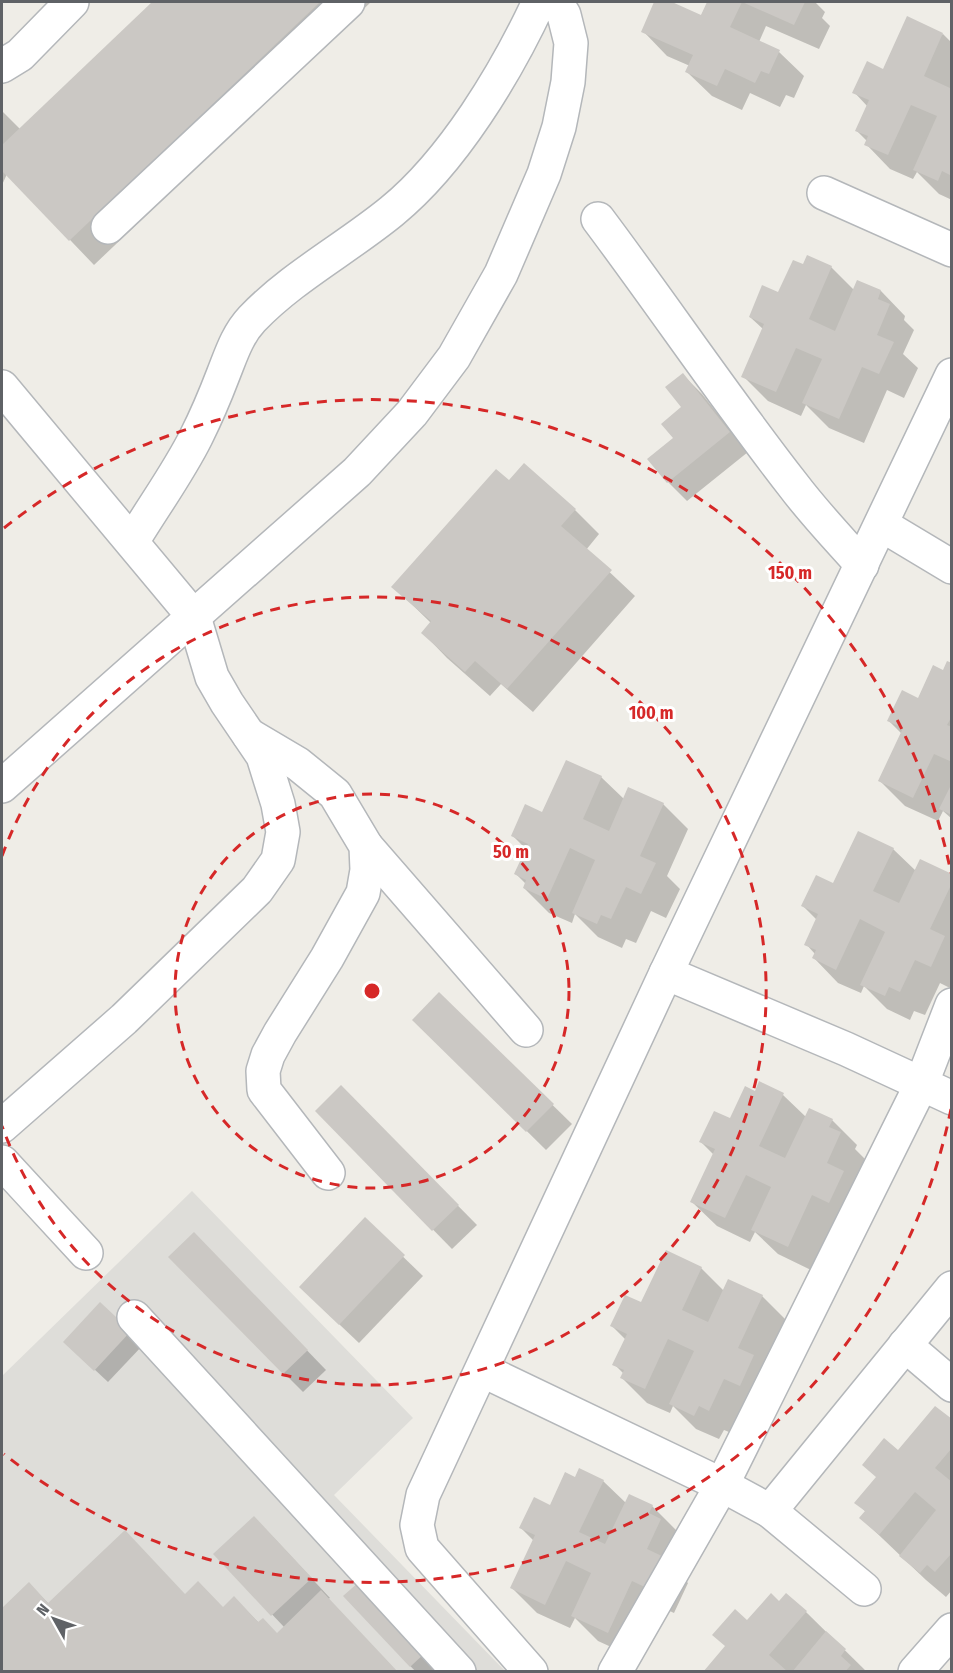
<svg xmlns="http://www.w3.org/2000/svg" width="953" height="1673" font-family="'Fira Sans Condensed',sans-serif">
<rect width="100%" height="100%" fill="#efede7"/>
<polygon fill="#deddd9" points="192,1191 413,1418 334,1495 505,1671 2,1672 2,1376"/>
<g fill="#0003">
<polygon points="154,2 371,2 94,265 7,174 2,185 2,111 20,129"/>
<polygon points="656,2 668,2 701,16 708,2 815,2 825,12 822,18 830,26 819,49 766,26 759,42 779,52 804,76 794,98 786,95 780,107 750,93 742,110 712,96 687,72 690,66 667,56 643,31"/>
<polygon points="943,34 952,43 952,200 939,194 917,172 913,179 890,169 866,144 867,141 857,131 868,107 854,92"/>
<polygon points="807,257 831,267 854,290 858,282 881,291 905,316 904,320 914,330 903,354 918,368 904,398 887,390 864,443 829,428 806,405 801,416 768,401 743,376 763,329 750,317 779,294 803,266"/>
<polygon points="683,375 702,394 748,452 687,501 668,482 675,439 684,407"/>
<polygon points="509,482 575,510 599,534 586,550 635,596 533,712 501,684 490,696 447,658 423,633 431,623 394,587"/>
<polygon points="952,664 952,819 943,811 938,821 905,806 880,781 902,734 889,721 918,700"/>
<polygon points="601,777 624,799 663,804 688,829 667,876 680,889 666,918 651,911 636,943 626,939 622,948 598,937 575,914 572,923 549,913 524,888 526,884 516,874 527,850 513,836 543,814"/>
<polygon points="893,849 916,871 952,876 952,989 940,983 925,1015 914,1011 910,1020 887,1009 864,986 861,993 838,983 814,958 815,954 806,944 817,920 803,906 834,885"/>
<polygon points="439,994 572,1124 546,1150 414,1020"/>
<polygon points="760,1083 783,1095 806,1117 832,1120 857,1145 855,1149 865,1159 853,1183 868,1197 813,1271 778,1254 755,1232 750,1242 717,1226 692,1202 714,1155 701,1142 730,1120 755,1093"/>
<polygon points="341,1087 477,1225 452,1249 317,1111"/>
<polygon points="365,1220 423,1276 359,1343 320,1306"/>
<polygon points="667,1252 701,1268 724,1291 762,1296 787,1321 734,1434 724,1430 719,1439 696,1429 673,1406 670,1413 647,1403 622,1378 624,1374 614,1364 626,1340 612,1326 642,1304"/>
<polygon points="213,1253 326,1370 303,1392 284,1373"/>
<polygon points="100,1304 143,1345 108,1382 78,1354"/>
<polygon points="952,1421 952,1590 946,1597 926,1580 861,1518 866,1512 856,1502 898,1452"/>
<polygon points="575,1479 603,1481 626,1503 652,1506 677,1531 674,1569 688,1583 674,1613 657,1605 633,1657 598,1641 575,1618 570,1628 537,1613 512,1588 534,1541 521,1528 550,1507"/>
<polygon points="273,1537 330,1598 328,1599 397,1672 2,1672 2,1610 29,1584 49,1604 185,1595 224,1608 234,1598 259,1623 277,1634 284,1627 215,1554"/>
<polygon points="345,1597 437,1666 431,1672 416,1672"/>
<polygon points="780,1603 806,1612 867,1672 705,1672 748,1622"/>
</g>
<g fill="#cbc8c4">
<polygon points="152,2 320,2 69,241 2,171 2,145"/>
<polygon points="654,2 672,2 701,15 707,2 805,2 794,25 742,2 730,27 780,50 769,74 761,71 755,83 725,69 717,86 685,72 693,55 641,32"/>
<polygon points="907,16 943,33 924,76 950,88 952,83 952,176 942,171 938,181 913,170 937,116 911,105 888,155 864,145 868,136 855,131 869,100 852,93 867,61 883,69"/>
<polygon points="807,255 832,266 809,319 835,331 857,280 881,290 878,299 890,304 877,335 894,342 879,374 862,367 839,419 802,403 822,359 796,348 776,392 741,377 764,324 749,317 762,285 778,292 793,260 803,264"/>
<polygon points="683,373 730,432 667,483 647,459 673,438 661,424 681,407 665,387"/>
<polygon points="524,463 576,509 561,526 612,570 507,689 475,661 465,672 421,633 431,621 391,587 496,469 509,480"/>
<polygon points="947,661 952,663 952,716 947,725 952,727 952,762 934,754 913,798 878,781 903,728 887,721 902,690 918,698 933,665 943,670"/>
<polygon points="566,760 602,776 583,819 609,831 628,787 664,803 640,856 656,863 641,894 626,887 611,919 601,915 597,924 572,913 595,860 570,848 547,899 523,888 526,880 514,874 528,844 511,836 525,804 542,812"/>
<polygon points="952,783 952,815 939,809"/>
<polygon points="858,831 894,848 873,891 899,903 920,859 952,874 952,883 930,929 945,936 931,967 915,960 900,992 889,987 885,996 860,985 885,932 860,919 836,970 812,958 816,950 804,945 818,914 801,906 816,875 833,883"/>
<polygon points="439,992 554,1104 526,1132 412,1020"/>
<polygon points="759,1081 784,1093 759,1146 785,1158 809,1108 833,1119 829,1127 841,1132 827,1163 844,1171 829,1203 812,1195 788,1247 751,1230 771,1187 746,1175 725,1218 690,1202 715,1149 699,1142 714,1111 730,1118 745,1086 755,1091"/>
<polygon points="341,1085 459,1205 432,1231 315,1111"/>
<polygon points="365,1217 405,1255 339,1325 299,1287"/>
<polygon points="194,1232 308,1350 283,1374 168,1257"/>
<polygon points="666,1250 702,1267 682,1310 708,1322 728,1279 763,1295 738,1348 754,1355 740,1386 724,1379 709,1411 699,1406 694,1416 669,1404 694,1351 668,1339 645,1389 620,1378 624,1370 612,1365 627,1334 610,1326 625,1295 641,1302"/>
<polygon points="100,1302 131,1331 94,1371 63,1342"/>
<polygon points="935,1406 952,1419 952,1448 935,1468 952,1482 952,1553 935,1572 927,1565 920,1573 899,1556 936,1510 915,1492 879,1535 859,1518 865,1511 854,1503 876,1477 862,1465 884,1438 898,1450"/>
<polygon points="579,1468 604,1480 579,1532 605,1544 629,1494 653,1505 649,1513 661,1519 647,1549 664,1557 649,1589 632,1581 608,1633 571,1616 591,1573 566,1561 545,1605 510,1588 535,1535 519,1528 534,1497 550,1505 565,1472 575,1477"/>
<polygon points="254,1516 312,1578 271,1616 213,1554"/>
<polygon points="125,1530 185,1594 198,1581 223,1607 234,1596 258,1622 263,1618 277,1633 321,1590 398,1672 2,1672 2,1608 29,1582 48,1603"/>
<polygon points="359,1582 426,1652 410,1667 343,1596"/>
<polygon points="771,1593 779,1601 786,1593 807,1611 769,1655 788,1672 703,1672 725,1646 712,1635 735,1609 747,1620"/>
<polygon points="826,1631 846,1649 841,1656 851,1665 845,1672 792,1672"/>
</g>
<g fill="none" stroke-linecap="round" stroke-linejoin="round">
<g stroke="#b4b7ba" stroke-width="36">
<g id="minor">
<polyline points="2,66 20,55 72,2"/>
<polyline points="824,193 952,250"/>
<path d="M 598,219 C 664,307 725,398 793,485 C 814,513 839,539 862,565"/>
<polyline points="108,227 348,2"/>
<polyline points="2,387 194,617 212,677 227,703 263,756 278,804 283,832 278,860 257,890 124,1019 2,1126"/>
<polyline points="882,525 952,567"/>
<path d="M 132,542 C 153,507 178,473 196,437 C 206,417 215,396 223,375 C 231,355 237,335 252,319 C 292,277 347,248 392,211 C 453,161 506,73 539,2"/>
<polyline points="249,735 298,764 335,794 366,846 367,870 363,893 327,958 280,1033 268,1055 263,1071 264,1090 328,1173"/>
<polyline points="2,786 357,472 412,413 454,357 501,274 544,174 559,127 568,82 571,43 564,15 556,2"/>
<polyline points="366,846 526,1030"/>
<polyline points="666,973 846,1049 952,1098"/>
<polyline points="2,1162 86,1253"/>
<polyline points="134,1317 459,1672"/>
<polyline points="905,1345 952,1385"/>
<polyline points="482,1370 722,1485 770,1511 864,1589"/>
<polyline points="770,1511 952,1288"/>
<polyline points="531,1672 422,1548 417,1525 423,1495 666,973 952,375"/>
<polyline points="615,1672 722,1485 921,1085 952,1005"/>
<polyline points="915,1672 952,1630"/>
</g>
</g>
<use href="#minor" stroke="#fff" stroke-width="33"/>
</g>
<g fill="none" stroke="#d62828" stroke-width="3" stroke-dasharray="10 8">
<circle cx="372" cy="991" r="197"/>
<path d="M2 856A394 394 0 1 1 2 1126"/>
<path d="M951 1109A591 591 0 0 1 4 1454M4 528A591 591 0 0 1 951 873"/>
</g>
<circle cx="372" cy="991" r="9" fill="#d62828" stroke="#fff" stroke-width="3"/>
<g font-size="18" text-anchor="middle" font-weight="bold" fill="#d62828" stroke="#fff" stroke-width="6" stroke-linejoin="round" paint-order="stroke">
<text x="790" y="579">150 m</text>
<text x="651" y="719">100 m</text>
<text x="511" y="858">50 m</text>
</g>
<rect width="953" height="1673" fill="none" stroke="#5f6266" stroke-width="6"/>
<g transform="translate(54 1619) rotate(310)" stroke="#ffffff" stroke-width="4.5" paint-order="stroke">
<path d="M0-4.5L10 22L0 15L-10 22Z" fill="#5f6266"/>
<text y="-9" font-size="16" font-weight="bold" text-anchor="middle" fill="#5f6266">N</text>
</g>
</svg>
